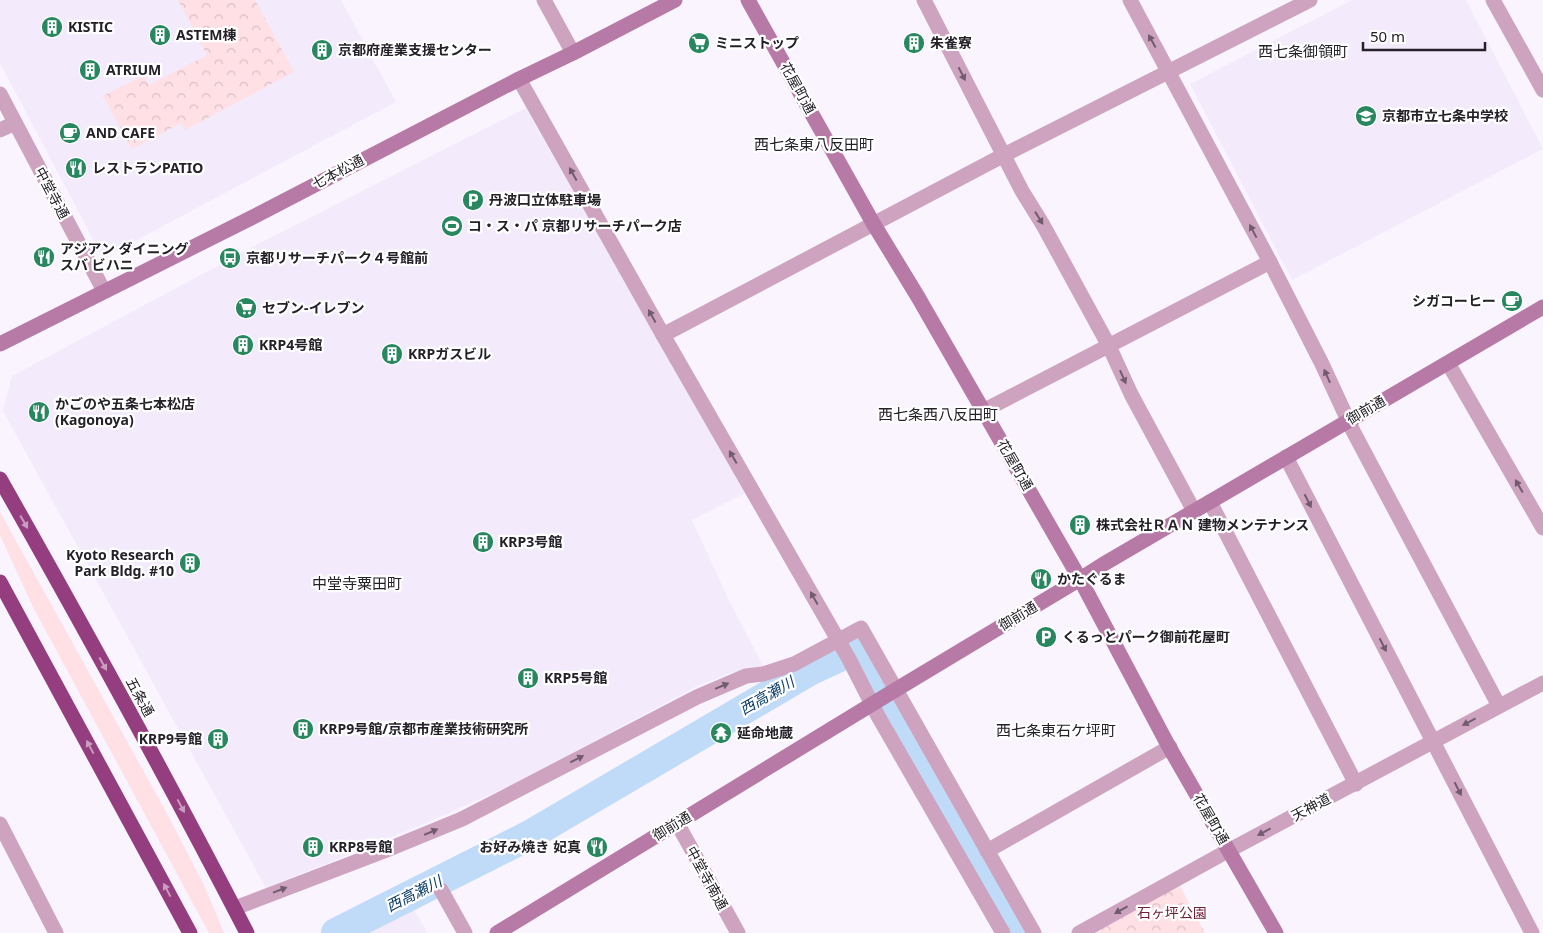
<svg xmlns="http://www.w3.org/2000/svg" width="1543" height="933" font-family="'Noto Sans','Noto Sans JP',sans-serif">
<defs>
<pattern id="park-crowns" width="20" height="18" patternUnits="userSpaceOnUse" patternTransform="scale(1.25)"><rect width="20" height="18" fill="#fee0e5"/><path d="M2 6a3 3 0 1 1 6 0M12 15a3 3 0 1 1 6 0" fill="none" stroke="#dac0c4"/></pattern>
</defs>
<rect width="100%" height="100%" fill="#f9f4fe"/>
<g fill="#f3eafc">
<polygon points="0,0 341,0 396,102 103,258 0,63"/>
<polygon points="1352,0 1466,0 1543,149 1292,280 1190,84"/>
<polygon points="526,108 745,493 692,520 727,596 765,670 733,672 699,685 516,783 426,823 266,888 3,411 12,376 264,241"/>
<polygon points="411,905 428,933 354,933"/>
</g>
<polygon fill="#fee0e5" points="0,512 165,810 204,885 224,933 209,933 33,607 0,535"/>
<g fill="url(#park-crowns)">
<polygon points="178,0 255,0 294,72 185,130 181,123 132,149 103,96 144,75 149,85 207,55"/>
<polygon points="1180,886 1205,933 1091,933"/>
</g>
<g fill="none" stroke-linecap="round" stroke-linejoin="round">
<polyline stroke="#c0dbf7" stroke-width="30" points="336,933 530,835 811,670 859,648 1023,933"/>
<g stroke="#cda3c0" stroke-width="15">
<polyline points="544,0 573,53"/>
<polyline points="924,0 1022,191 1043,225 1109,346 1131,394 1194,511"/>
<polyline points="1130,0 1270,262 1322,364 1353,431 1499,706"/>
<polyline points="1493,0 1543,90"/>
<polyline points="519,79 663,335 849,659 878,716 1003,933"/>
<polyline points="0,94 104,291"/>
<polyline points="0,130 15,123"/>
<polyline points="663,335 1004,155 1310,0"/>
<polyline points="1448,363 1543,528"/>
<polyline points="983,411 1270,262"/>
<polyline points="1286,457 1532,933"/>
<polyline points="1210,502 1356,784"/>
<polyline points="677,823 738,933"/>
<polyline points="0,824 56,933"/>
<polyline points="987,851 1170,747"/>
<polyline points="441,890 465,933"/>
<polyline points="235,908 384,851 462,819 697,697 746,676 763,674 794,664 861,628 1034,933"/>
<polyline points="1079,933 1224,853 1543,683"/>
</g>
<g stroke="#b779a5" stroke-width="15">
<polyline points="748,0 873,223 918,297 1080,579 1168,745 1276,933"/>
<polyline points="0,344 255,216 519,79 573,53 675,0"/>
<polyline points="497,933 892,692 1080,579 1102,565 1543,307"/>
</g>
<g stroke="#953e7f" stroke-width="15">
<path d="M 0,479 C 85,629 168,780 247,933"/>
<polyline points="0,582 190,933"/>
</g>
</g>
<defs><path id="oneway-solid" d="M-6-.8H1V-3.2L6.5 0L1 3.2V.8H-6Z" transform="scale(1.25)"/></defs>
<g fill="#715c6d">
<use href="#oneway-solid" transform="translate(1152 41) rotate(-119)"/>
<use href="#oneway-solid" transform="translate(962 74) rotate(63)"/>
<use href="#oneway-solid" transform="translate(573 174) rotate(-119)"/>
<use href="#oneway-solid" transform="translate(1039 218) rotate(58)"/>
<use href="#oneway-solid" transform="translate(1253 231) rotate(-118)"/>
<use href="#oneway-solid" transform="translate(652 316) rotate(-119)"/>
<use href="#oneway-solid" transform="translate(1327 376) rotate(-114)"/>
<use href="#oneway-solid" transform="translate(1123 377) rotate(66)"/>
<use href="#oneway-solid" transform="translate(733 457) rotate(-120)"/>
<use href="#oneway-solid" transform="translate(1519 486) rotate(-120)"/>
<use href="#oneway-solid" transform="translate(1308 501) rotate(63)"/>
<use href="#oneway-solid" transform="translate(814 598) rotate(-119)"/>
<use href="#oneway-solid" transform="translate(1383 645) rotate(63)"/>
<use href="#oneway-solid" transform="translate(722 686) rotate(-23)"/>
<use href="#oneway-solid" transform="translate(1469 722) rotate(152)"/>
<use href="#oneway-solid" transform="translate(577 759) rotate(-27)"/>
<use href="#oneway-solid" transform="translate(1458 789) rotate(63)"/>
<use href="#oneway-solid" transform="translate(431 832) rotate(-23)"/>
<use href="#oneway-solid" transform="translate(1264 832) rotate(152)"/>
<use href="#oneway-solid" transform="translate(280 890) rotate(-21)"/>
<use href="#oneway-solid" transform="translate(1121 910) rotate(151)"/>
</g>
<g fill="#ca9ebf">
<use href="#oneway-solid" transform="translate(24 522) rotate(60)"/>
<use href="#oneway-solid" transform="translate(103 664) rotate(61)"/>
<use href="#oneway-solid" transform="translate(90 747) rotate(-118)"/>
<use href="#oneway-solid" transform="translate(181 806) rotate(62)"/>
<use href="#oneway-solid" transform="translate(167 890) rotate(-118)"/>
</g>
<defs>
<g id="building-disc" transform="scale(1.125)"><circle r="9.5" fill="#29875f" stroke="#fff"/><path d="M-4-6H4V6H1V3H-1V6H-4ZM-2.5-4.3h1.7v1.8h-1.7ZM.8-4.3h1.7v1.8H.8ZM-2.5-1h1.7V.8h-1.7ZM.8-1h1.7V.8H.8Z" fill="#fff"/></g>
<g id="supermarket-disc" transform="scale(1.125)"><circle r="9.5" fill="#29875f" stroke="#fff"/><path d="M-6-5.5h2.5l.6 2H6L4.5 2H-2.5L-4.4-4H-6ZM-1.5 3.2a1.3 1.3 0 1 0 .1 0ZM3 3.2a1.3 1.3 0 1 0 .1 0Z" fill="#fff"/></g>
<g id="school-disc" transform="scale(1.125)"><circle r="9.5" fill="#29875f" stroke="#fff"/><path d="M0-5L7-2L0 1L-7-2ZM-4 1L0 2.5L4 1V4Q0 6-4 4Z" fill="#fff"/></g>
<g id="cafe-disc" transform="scale(1.125)"><circle r="9.5" fill="#29875f" stroke="#fff"/><path d="M-5.5-4.5H6V0H3Q3 3.5 0 3.5H-2.5Q-5.5 3.5-5.5 0ZM3-3.2v2h1.7v-2ZM-6 4.5H4V6H-6Z" fill="#fff"/></g>
<g id="restaurant-disc" transform="scale(1.125)"><circle r="9.5" fill="#29875f" stroke="#fff"/><path d="M-5-6h1v4h1v-4h1v4h1v-4h1v5L-1.5 .5V6h-2V.5L-5-1ZM5-6V6H3V1.5H1.5Q1.5-4 5-6Z" fill="#fff"/></g>
<g id="parking-disc" transform="scale(1.125)"><circle r="9.5" fill="#29875f" stroke="#fff"/><path d="M-3.5-5.5H1a3.5 3.5 0 0 1 0 7H-1V5.5H-3.5ZM-1-3.4V-.6H.8a1.4 1.4 0 0 0 0-2.8Z" fill="#fff"/></g>
<g id="stadium-disc" transform="scale(1.125)"><circle r="9.5" fill="#29875f" stroke="#fff"/><path d="M0-5a6.5 5 0 1 0 0 10a6.5 5 0 1 0 0-10ZM-3.5-1.8h7v3.6h-7Z" fill="#fff"/></g>
<g id="bus-disc" transform="scale(1.125)"><circle r="9.5" fill="#29875f" stroke="#fff"/><path d="M-5-6H5V4H4V6H2V4H-2V6H-4V4H-5ZM-3.5-4V0h7V-4ZM-3.5 1.2v1.5H-2V1.2ZM2 1.2v1.5H3.5V1.2Z" fill="#fff"/></g>
<g id="temple-disc" transform="scale(1.125)"><circle r="9.5" fill="#29875f" stroke="#fff"/><path d="M0-6L5-2H3V0L6.5 2.5H4V6H1.5V3h-3V6H-4V2.5H-6.5L-3 0V-2H-5Z" fill="#fff"/></g>
</defs>
<g fill-rule="evenodd">
<use href="#building-disc" x="52" y="27"/>
<use href="#building-disc" x="160" y="35"/>
<use href="#supermarket-disc" x="699" y="43"/>
<use href="#building-disc" x="914" y="43"/>
<use href="#building-disc" x="322" y="50"/>
<use href="#building-disc" x="90" y="70"/>
<use href="#school-disc" x="1366" y="116"/>
<use href="#cafe-disc" x="70" y="133"/>
<use href="#restaurant-disc" x="76" y="168"/>
<use href="#parking-disc" x="473" y="200"/>
<use href="#stadium-disc" x="452" y="226"/>
<use href="#restaurant-disc" x="44" y="257"/>
<use href="#bus-disc" x="230" y="258"/>
<use href="#cafe-disc" x="1512" y="301"/>
<use href="#supermarket-disc" x="246" y="308"/>
<use href="#building-disc" x="243" y="345"/>
<use href="#building-disc" x="392" y="354"/>
<use href="#restaurant-disc" x="39" y="412"/>
<use href="#building-disc" x="1080" y="525"/>
<use href="#building-disc" x="483" y="542"/>
<use href="#building-disc" x="190" y="563"/>
<use href="#restaurant-disc" x="1041" y="579"/>
<use href="#parking-disc" x="1046" y="637"/>
<use href="#building-disc" x="528" y="678"/>
<use href="#building-disc" x="303" y="729"/>
<use href="#temple-disc" x="721" y="733"/>
<use href="#building-disc" x="218" y="739"/>
<use href="#building-disc" x="313" y="847"/>
<use href="#restaurant-disc" x="597" y="847"/>
</g>
<g text-anchor="middle" stroke-width="4.5" stroke-linejoin="round" paint-order="stroke">
<g font-size="14" font-weight="bold" fill="#252129" stroke="#fff" text-anchor="start">
<text x="68" y="32">KISTIC</text>
<text x="176" y="40">ASTEM棟</text>
<text x="715" y="48">ミニストップ</text>
<text x="930" y="48">朱雀寮</text>
<text x="338" y="55">京都府産業支援センター</text>
<text x="106" y="75">ATRIUM</text>
<text x="1382" y="121">京都市立七条中学校</text>
<text x="86" y="138">AND CAFE</text>
<text x="92" y="173">レストランPATIO</text>
<text x="489" y="205">丹波口立体駐車場</text>
<text x="468" y="231">コ・ス・パ 京都リサーチパーク店</text>
<text x="60" y="254">アジアン ダイニング<tspan x="60" dy="16">スバ ビハニ</tspan></text>
<text x="246" y="263">京都リサーチパーク４号館前</text>
<text x="1496" y="306" text-anchor="end">シガコーヒー</text>
<text x="262" y="313">セブン-イレブン</text>
<text x="259" y="350">KRP4号館</text>
<text x="408" y="359">KRPガスビル</text>
<text x="55" y="409">かごのや五条七本松店<tspan x="55" dy="16">(Kagonoya)</tspan></text>
<text x="1096" y="530">株式会社ＲＡＮ 建物メンテナンス</text>
<text x="499" y="547">KRP3号館</text>
<text x="174" y="560" text-anchor="end">Kyoto Research<tspan x="174" dy="16">Park Bldg. #10</tspan></text>
<text x="1057" y="584">かたぐるま</text>
<text x="1062" y="642">くるっとパーク御前花屋町</text>
<text x="544" y="683">KRP5号館</text>
<text x="319" y="734">KRP9号館/京都市産業技術研究所</text>
<text x="737" y="738">延命地蔵</text>
<text x="202" y="744" text-anchor="end">KRP9号館</text>
<text x="329" y="852">KRP8号館</text>
<text x="581" y="852" text-anchor="end">お好み焼き 妃真</text>
</g>
<g font-size="14" fill="#252129" stroke="#fff">
<text transform="translate(798 88) rotate(61)" y="5">花屋町通</text>
<text transform="translate(338 172) rotate(-28)" y="5">七本松通</text>
<text transform="translate(52 193) rotate(62)" y="5">中堂寺通</text>
<text transform="translate(1366 410) rotate(-30)" y="5">御前通</text>
<text transform="translate(1015 465) rotate(60)" y="5">花屋町通</text>
<text transform="translate(1018 616) rotate(-31)" y="5">御前通</text>
<text transform="translate(140 697) rotate(61)" y="5">五条通</text>
<text transform="translate(1311 807) rotate(-28)" y="5">天神道</text>
<text transform="translate(1211 819) rotate(60)" y="5">花屋町通</text>
<text transform="translate(672 826) rotate(-31)" y="5">御前通</text>
<text transform="translate(707 878) rotate(61)" y="5">中堂寺南通</text>
</g>
<g font-size="14" fill="#712238" stroke="#fff">
<text x="1172" y="918">石ヶ坪公園</text>
</g>
<g font-size="15" fill="#252129" stroke="#fff">
<text x="1303" y="57">西七条御領町</text>
<text x="814" y="150">西七条東八反田町</text>
<text x="938" y="420">西七条西八反田町</text>
<text x="357" y="589">中堂寺粟田町</text>
<text x="1056" y="736">西七条東石ケ坪町</text>
</g>
<g font-size="15" font-style="italic" fill="#0c3d67" stroke="#fff">
<text transform="translate(767 696) rotate(-30)" y="5">西高瀬川</text>
<text transform="translate(414 894) rotate(-27)" y="5">西高瀬川</text>
</g>
</g>
<path d="M1363 42v8h122v-8" fill="none" stroke="#252129" stroke-width="2.5"/>
<text x="1370" y="42" font-size="15" fill="#252129" stroke="#ffffff" stroke-width="4" paint-order="stroke">50 m</text>
</svg>
